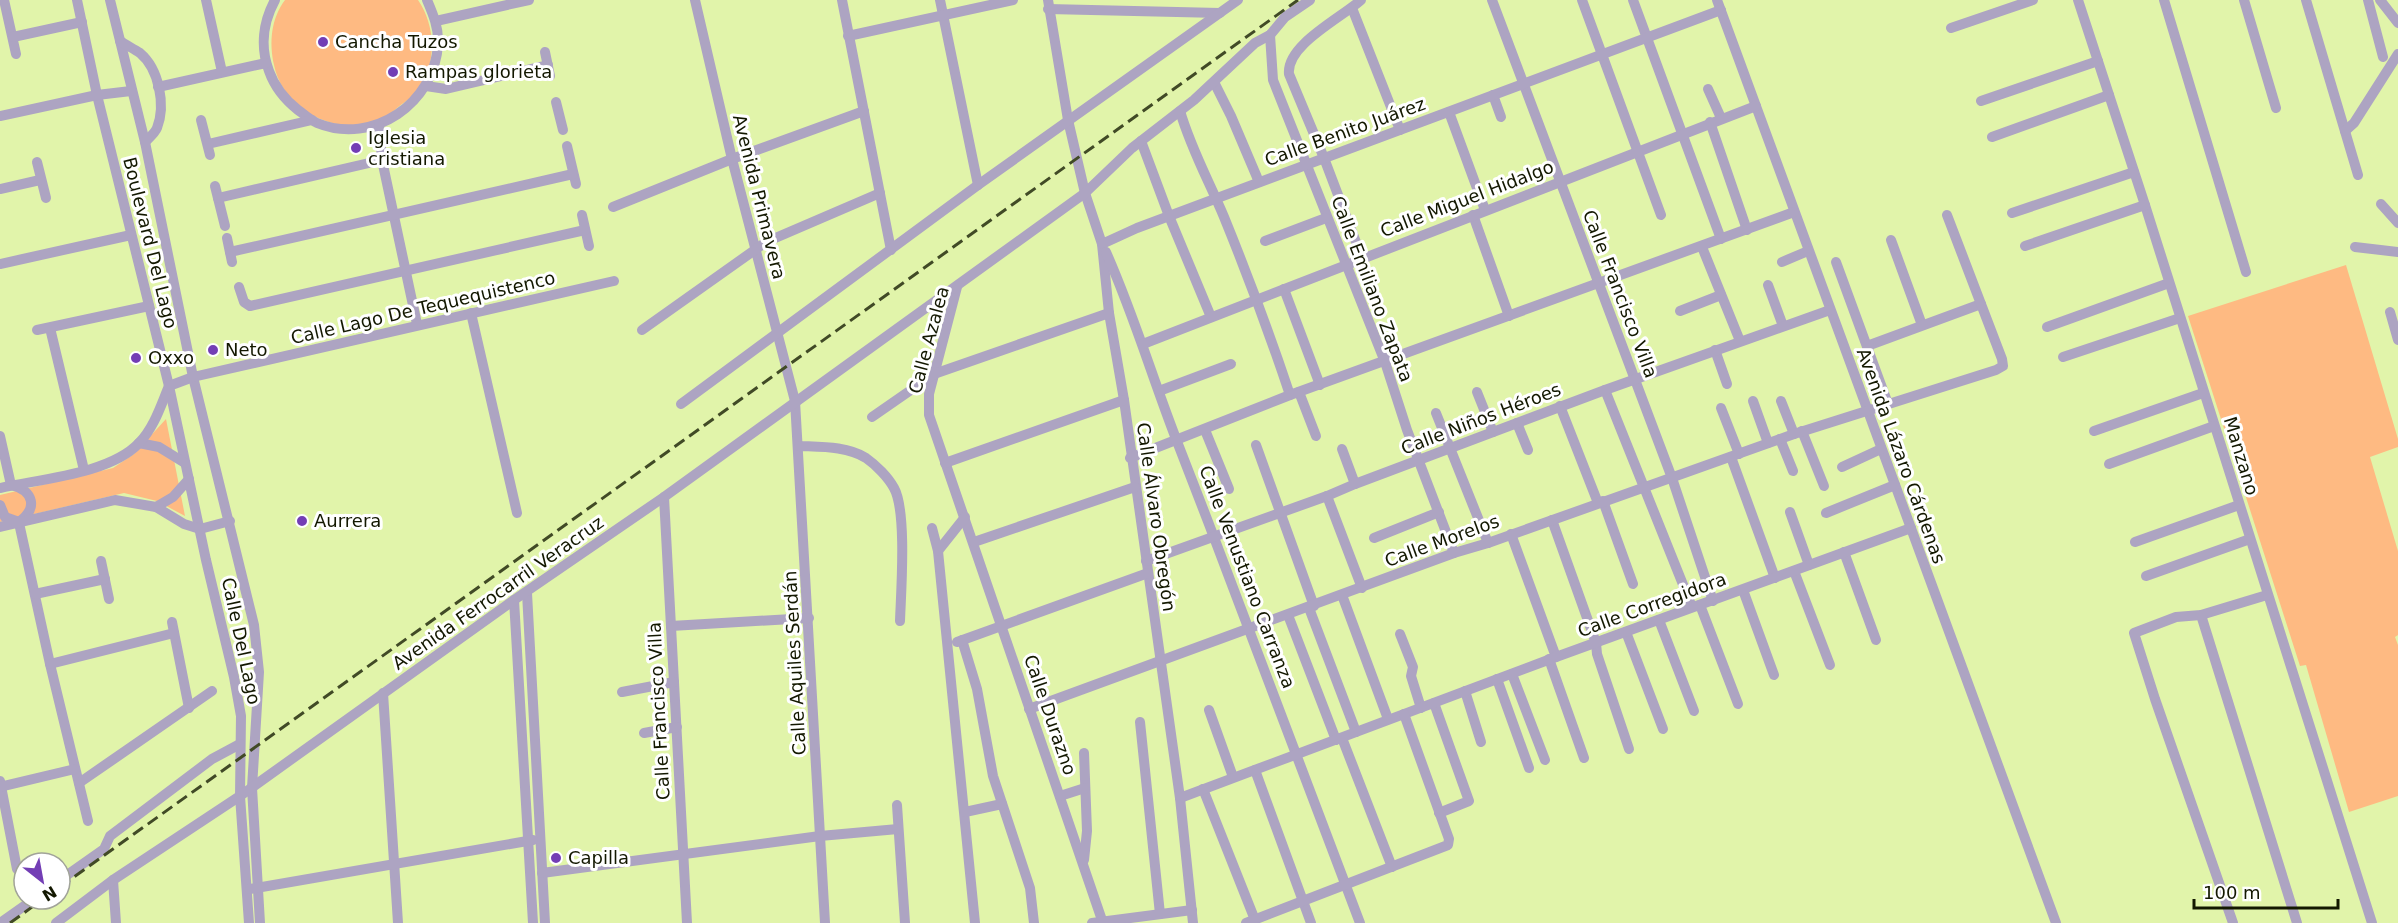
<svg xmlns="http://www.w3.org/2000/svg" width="2398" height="923" font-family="'DejaVu Sans',sans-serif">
<rect width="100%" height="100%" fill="#e1f4aa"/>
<g fill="#feba82">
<path d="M 285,0 L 418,0 C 436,26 437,64 418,90 C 413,97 403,103 397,108 C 392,112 387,117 382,119 C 340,139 283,111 274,65 C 269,42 271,19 285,0 Z"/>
<polygon points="2346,265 2398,439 2398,447 2370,457 2398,551 2398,635 2395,637 2398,645 2398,796 2349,812 2306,665 2300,666 2188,316"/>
<polygon points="166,419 185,516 157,501 124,493 0,522 0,495 113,468 134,454"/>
</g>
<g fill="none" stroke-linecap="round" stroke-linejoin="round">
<g stroke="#ada4c2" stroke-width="10">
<polyline points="4,0 16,54"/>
<polyline points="77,0 97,95 169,386 206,560 234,677 241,716 240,796 249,923"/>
<polyline points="110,0 145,142 193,377 254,625 259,672 252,788 260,923"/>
<polyline points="206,0 222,72"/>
<path d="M 275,0 C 263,22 260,47 269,71 C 275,88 284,99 298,110 C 304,114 310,120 317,123 C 373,146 435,103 438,44 C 439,28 433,14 427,0"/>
<polyline points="695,0 732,159 795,401 825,923"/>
<polyline points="842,0 891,250"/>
<polyline points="940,0 978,185"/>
<polyline points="1048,0 1068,120 1085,193 1102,244 1109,313 1124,400 1180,798 1193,923"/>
<path d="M 1361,0 C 1341,18 1286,45 1289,74 L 1324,158 L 1362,258"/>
<polyline points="1492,0 1672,478 1713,601"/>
<polyline points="1582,0 1661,215"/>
<polyline points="1633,0 1721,239"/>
<polyline points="1717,0 2056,923"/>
<polyline points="2078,0 2145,205 2372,923"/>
<polyline points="2164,0 2246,272"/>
<polyline points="2244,0 2276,108"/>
<polyline points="2306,0 2358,175"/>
<polyline points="2368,0 2383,57"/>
<polyline points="2380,0 2398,23"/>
<polyline points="1352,8 1400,130"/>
<polyline points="1048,9 1220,13"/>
<polyline points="436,21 529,0"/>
<polyline points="1951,28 2033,0"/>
<polyline points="1270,35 1273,80 1385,362 1407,430 1454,553"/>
<polyline points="848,36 1013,0"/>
<polyline points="13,37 82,22"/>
<path d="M 120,41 C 126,45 134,49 140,53 C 159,69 166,105 157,128 C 155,133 149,138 145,142"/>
<polyline points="545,52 550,76"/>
<polyline points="1214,82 1231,116 1259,182"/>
<polyline points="426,86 446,89 548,65"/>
<polyline points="158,87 266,63"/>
<polyline points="1708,89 1721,118"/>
<polyline points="1493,95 1501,117"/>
<polyline points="1981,101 2098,61"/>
<polyline points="556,102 563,130"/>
<path d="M 1180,111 C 1191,149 1209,181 1224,217 C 1248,276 1270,335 1290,395"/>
<polyline points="1449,112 1485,210"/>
<polyline points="0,116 97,95 131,91"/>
<polyline points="201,120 210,155"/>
<polyline points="1710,122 1747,230"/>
<polyline points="379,125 382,160 417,324"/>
<polyline points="2345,131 2354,123 2398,54"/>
<polyline points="1992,137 2109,95"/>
<polyline points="1141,141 1169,216 1211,317"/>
<polyline points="208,144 312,120"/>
<polyline points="567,146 576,184"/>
<polyline points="37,162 46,198"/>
<polyline points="215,186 225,226"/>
<polyline points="0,189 40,180"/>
<polyline points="218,198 382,160"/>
<polyline points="2381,204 2398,223"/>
<polyline points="613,207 732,159 864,111"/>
<polyline points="2012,213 2134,172"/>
<polyline points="582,215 589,246"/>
<polyline points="1473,215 1509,316"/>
<polyline points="227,238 232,262"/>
<polyline points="1891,240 1922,325"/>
<polyline points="1265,241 1326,218"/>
<polyline points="1102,244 1137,228 1721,10"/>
<polyline points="2025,246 2145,205"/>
<polyline points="1702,247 1740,341"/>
<polyline points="2355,247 2398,252"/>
<polyline points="230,252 573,174"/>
<path d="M 1106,252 C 1134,315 1153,380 1178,444 C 1240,603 1299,763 1360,923"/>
<polyline points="1782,262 1808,251"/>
<polyline points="1836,262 1888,404"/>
<polyline points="0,264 131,235"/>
<polyline points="1768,285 1783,326"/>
<polyline points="239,287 244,302 250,306 585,230"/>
<polyline points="957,287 929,394 929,415 1103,923"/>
<polyline points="1284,289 1320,385"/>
<polyline points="1680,311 1721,295"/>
<polyline points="2390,312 2398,340"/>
<polyline points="471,313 517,513"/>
<polyline points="2047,327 2169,283"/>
<polyline points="50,328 84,470"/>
<polyline points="37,330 149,306"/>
<polyline points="642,330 766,242 880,193"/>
<polyline points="1143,344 1756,106"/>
<polyline points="1867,346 1981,304"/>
<polyline points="1715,350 1727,384"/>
<polyline points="2063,357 2180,318"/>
<polyline points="1605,390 1692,607"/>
<polyline points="1159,391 1231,364"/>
<polyline points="1299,392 1316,436"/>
<polyline points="1477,392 1493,432"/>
<polyline points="1753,401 1768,443"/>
<polyline points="1781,401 1794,434"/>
<polyline points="681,404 978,185 1238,0"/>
<polyline points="1560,406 1598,503"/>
<polyline points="1721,408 1739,454"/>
<polyline points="1436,413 1488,543"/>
<polyline points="872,417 934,374 1109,313"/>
<polyline points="1517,423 1528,450"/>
<polyline points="1205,430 1229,489"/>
<polyline points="1802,431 1824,486"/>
<polyline points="2094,431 2203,393"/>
<polyline points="0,436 11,485"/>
<polyline points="1780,439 1793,471"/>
<polyline points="139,443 159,447 185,463"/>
<polyline points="1256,445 1314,606"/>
<path d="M 799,446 C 820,447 847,446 866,458 C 876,465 888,477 894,488 C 907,511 901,592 900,621"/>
<polyline points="1342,449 1355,484"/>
<polyline points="1731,457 1775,578"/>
<polyline points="1130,458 1290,395 1794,212"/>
<polyline points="945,463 1124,400"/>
<polyline points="2109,464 2214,426"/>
<polyline points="1842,467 1881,449"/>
<path d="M 11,485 C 34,491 38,508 19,522"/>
<path d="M 0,488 C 40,479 110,474 139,443 C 154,428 161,405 169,386 L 193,377 L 614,281"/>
<polyline points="1327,496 1362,588"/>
<polyline points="664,497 687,923"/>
<polyline points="1603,501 1633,584"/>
<polyline points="0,505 5,517 19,522"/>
<polyline points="156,507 173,497 189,479"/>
<polyline points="1790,512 1809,565"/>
<polyline points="1826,513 1895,485"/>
<polyline points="1552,520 1596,643 1597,654 1629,749"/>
<polyline points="19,523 50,664 88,821"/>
<polyline points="0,527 115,500 156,507 184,524 200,529 230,521"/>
<polyline points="932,528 938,551 975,923"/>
<polyline points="1511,534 1556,657"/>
<polyline points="1374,538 1439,512"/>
<polyline points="974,542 1135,487"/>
<polyline points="2135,542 2239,505"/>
<polyline points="938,551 965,517"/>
<polyline points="1844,552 1876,640"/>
<polyline points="101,561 109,599"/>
<polyline points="1146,561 1327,496 1355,484 1605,390 1830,310"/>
<polyline points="1794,571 1830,665"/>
<polyline points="2146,576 2250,539"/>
<polyline points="1743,590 1774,675"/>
<polyline points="527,593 545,923"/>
<polyline points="35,594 105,579"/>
<polyline points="1342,595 1388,719"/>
<polyline points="514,600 533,923"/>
<polyline points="1700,605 1738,704"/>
<polyline points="1309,608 1356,732"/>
<polyline points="1288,615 1336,740"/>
<polyline points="2201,615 2297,923"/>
<polyline points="1659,620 1694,711"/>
<polyline points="172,622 189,708"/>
<polyline points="671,626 809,618"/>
<polyline points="1626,632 1663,729"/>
<polyline points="1400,634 1413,667 1411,676 1421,708"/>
<polyline points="962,640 977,689 993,776 1030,888 1034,923"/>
<polyline points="957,642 1148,573"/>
<polyline points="1549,659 1584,758"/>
<polyline points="50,664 174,633"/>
<polyline points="1512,674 1545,760"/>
<polyline points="1497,679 1529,768"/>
<polyline points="1465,691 1481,742"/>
<polyline points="622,692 674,682"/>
<polyline points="383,693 398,923"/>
<polyline points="1434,703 1469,801 1439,813"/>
<polyline points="1029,709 1454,553 1488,543 1794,434 1996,370 2003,366 2002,359 1947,215"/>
<polyline points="1209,710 1233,777"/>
<polyline points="1140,722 1160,914"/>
<polyline points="644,733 677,727"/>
<polyline points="1342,738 1392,867"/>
<polyline points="1084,753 1087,831 1084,860"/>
<polyline points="1255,770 1311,923"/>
<polyline points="0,781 17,869"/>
<polyline points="79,783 212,691"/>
<polyline points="0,787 75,769"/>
<polyline points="1203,789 1255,920"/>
<polyline points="1060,796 1085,788"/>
<polyline points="1180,798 1556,657 1911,528"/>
<polyline points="897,805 905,923"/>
<polyline points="965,812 1002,804"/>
<polyline points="542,873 820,836 898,829"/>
<polyline points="60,880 104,849 110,836 212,759 240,744"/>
<polyline points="113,880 116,923"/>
<polyline points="250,889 533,840"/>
<polyline points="0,923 34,899"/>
<polyline points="56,923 113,880 240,796 514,600 664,497 1085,193 1132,148 1194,100 1255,43 1270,35 1285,17 1310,0"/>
<polyline points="1092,923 1192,910"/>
<polyline points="1246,923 1448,845 1449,839 1404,714"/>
<polyline points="2233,923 2155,699 2134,633 2176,617 2201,615 2267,595"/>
</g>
<g stroke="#414a26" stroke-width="3" stroke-dasharray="12 6" stroke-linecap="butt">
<polyline points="60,887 1298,0"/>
<polyline points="10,923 43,899"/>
</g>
</g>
<g fill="#733eb5" stroke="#fff" stroke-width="2">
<circle cx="323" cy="42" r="6"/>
<circle cx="393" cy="72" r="6"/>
<circle cx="356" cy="148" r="6"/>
<circle cx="213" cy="350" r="6"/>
<circle cx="136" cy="358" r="6"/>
<circle cx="302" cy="521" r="6"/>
<circle cx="556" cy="858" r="6"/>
</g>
<g text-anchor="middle" stroke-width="6" stroke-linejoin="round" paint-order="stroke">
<g font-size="18" fill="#131800" stroke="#fff" text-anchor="start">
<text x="335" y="48">Cancha Tuzos</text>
<text x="405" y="78">Rampas glorieta</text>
<text x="368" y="144">Iglesia<tspan x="368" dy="21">cristiana</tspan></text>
<text x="225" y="356">Neto</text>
<text x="148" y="364">Oxxo</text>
<text x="314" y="527">Aurrera</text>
<text x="568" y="864">Capilla</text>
</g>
<g font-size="18" fill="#131800" stroke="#fff">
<text transform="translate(1345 132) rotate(-20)" y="6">Calle Benito Juárez</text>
<text transform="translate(759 197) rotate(76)" y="6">Avenida Primavera</text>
<text transform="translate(1467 199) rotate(-21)" y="6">Calle Miguel Hidalgo</text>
<text transform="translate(150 243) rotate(76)" y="6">Boulevard Del Lago</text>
<text transform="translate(1372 289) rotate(69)" y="6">Calle Emiliano Zapata</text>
<text transform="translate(1620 294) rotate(69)" y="6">Calle Francisco Villa</text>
<text transform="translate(423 308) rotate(-13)" y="6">Calle Lago De Tequequistenco</text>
<text transform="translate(929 340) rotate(-75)" y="6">Calle Azalea</text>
<text transform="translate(1481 419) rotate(-21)" y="6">Calle Niños Héroes</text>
<text transform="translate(1901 456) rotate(70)" y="6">Avenida Lázaro Cárdenas</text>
<text transform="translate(2241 456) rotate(73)" y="6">Manzano</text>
<text transform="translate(1156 517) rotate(82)" y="6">Calle Álvaro Obregón</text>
<text transform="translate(1442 541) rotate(-20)" y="6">Calle Morelos</text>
<text transform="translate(1247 577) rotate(69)" y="6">Calle Venustiano Carranza</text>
<text transform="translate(498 593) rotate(-35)" y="6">Avenida Ferrocarril Veracruz</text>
<text transform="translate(1652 605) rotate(-20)" y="6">Calle Corregidora</text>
<text transform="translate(241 641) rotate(78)" y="6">Calle Del Lago</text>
<text transform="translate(795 663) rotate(-93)" y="6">Calle Aquiles Serdán</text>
<text transform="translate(659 711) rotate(-93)" y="6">Calle Francisco Villa</text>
<text transform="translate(1050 715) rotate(71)" y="6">Calle Durazno</text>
</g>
</g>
<g transform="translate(42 881) rotate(149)"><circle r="28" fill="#ffffff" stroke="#a1a399" stroke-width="1.5"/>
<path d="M0-4.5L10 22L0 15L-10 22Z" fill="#733eb5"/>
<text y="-9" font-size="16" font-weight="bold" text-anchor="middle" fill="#131800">N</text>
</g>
<path d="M2194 899v9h144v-9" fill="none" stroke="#131800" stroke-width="3"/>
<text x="2203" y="899" font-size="18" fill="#131800" stroke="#ffffff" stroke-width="4.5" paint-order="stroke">100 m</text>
</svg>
